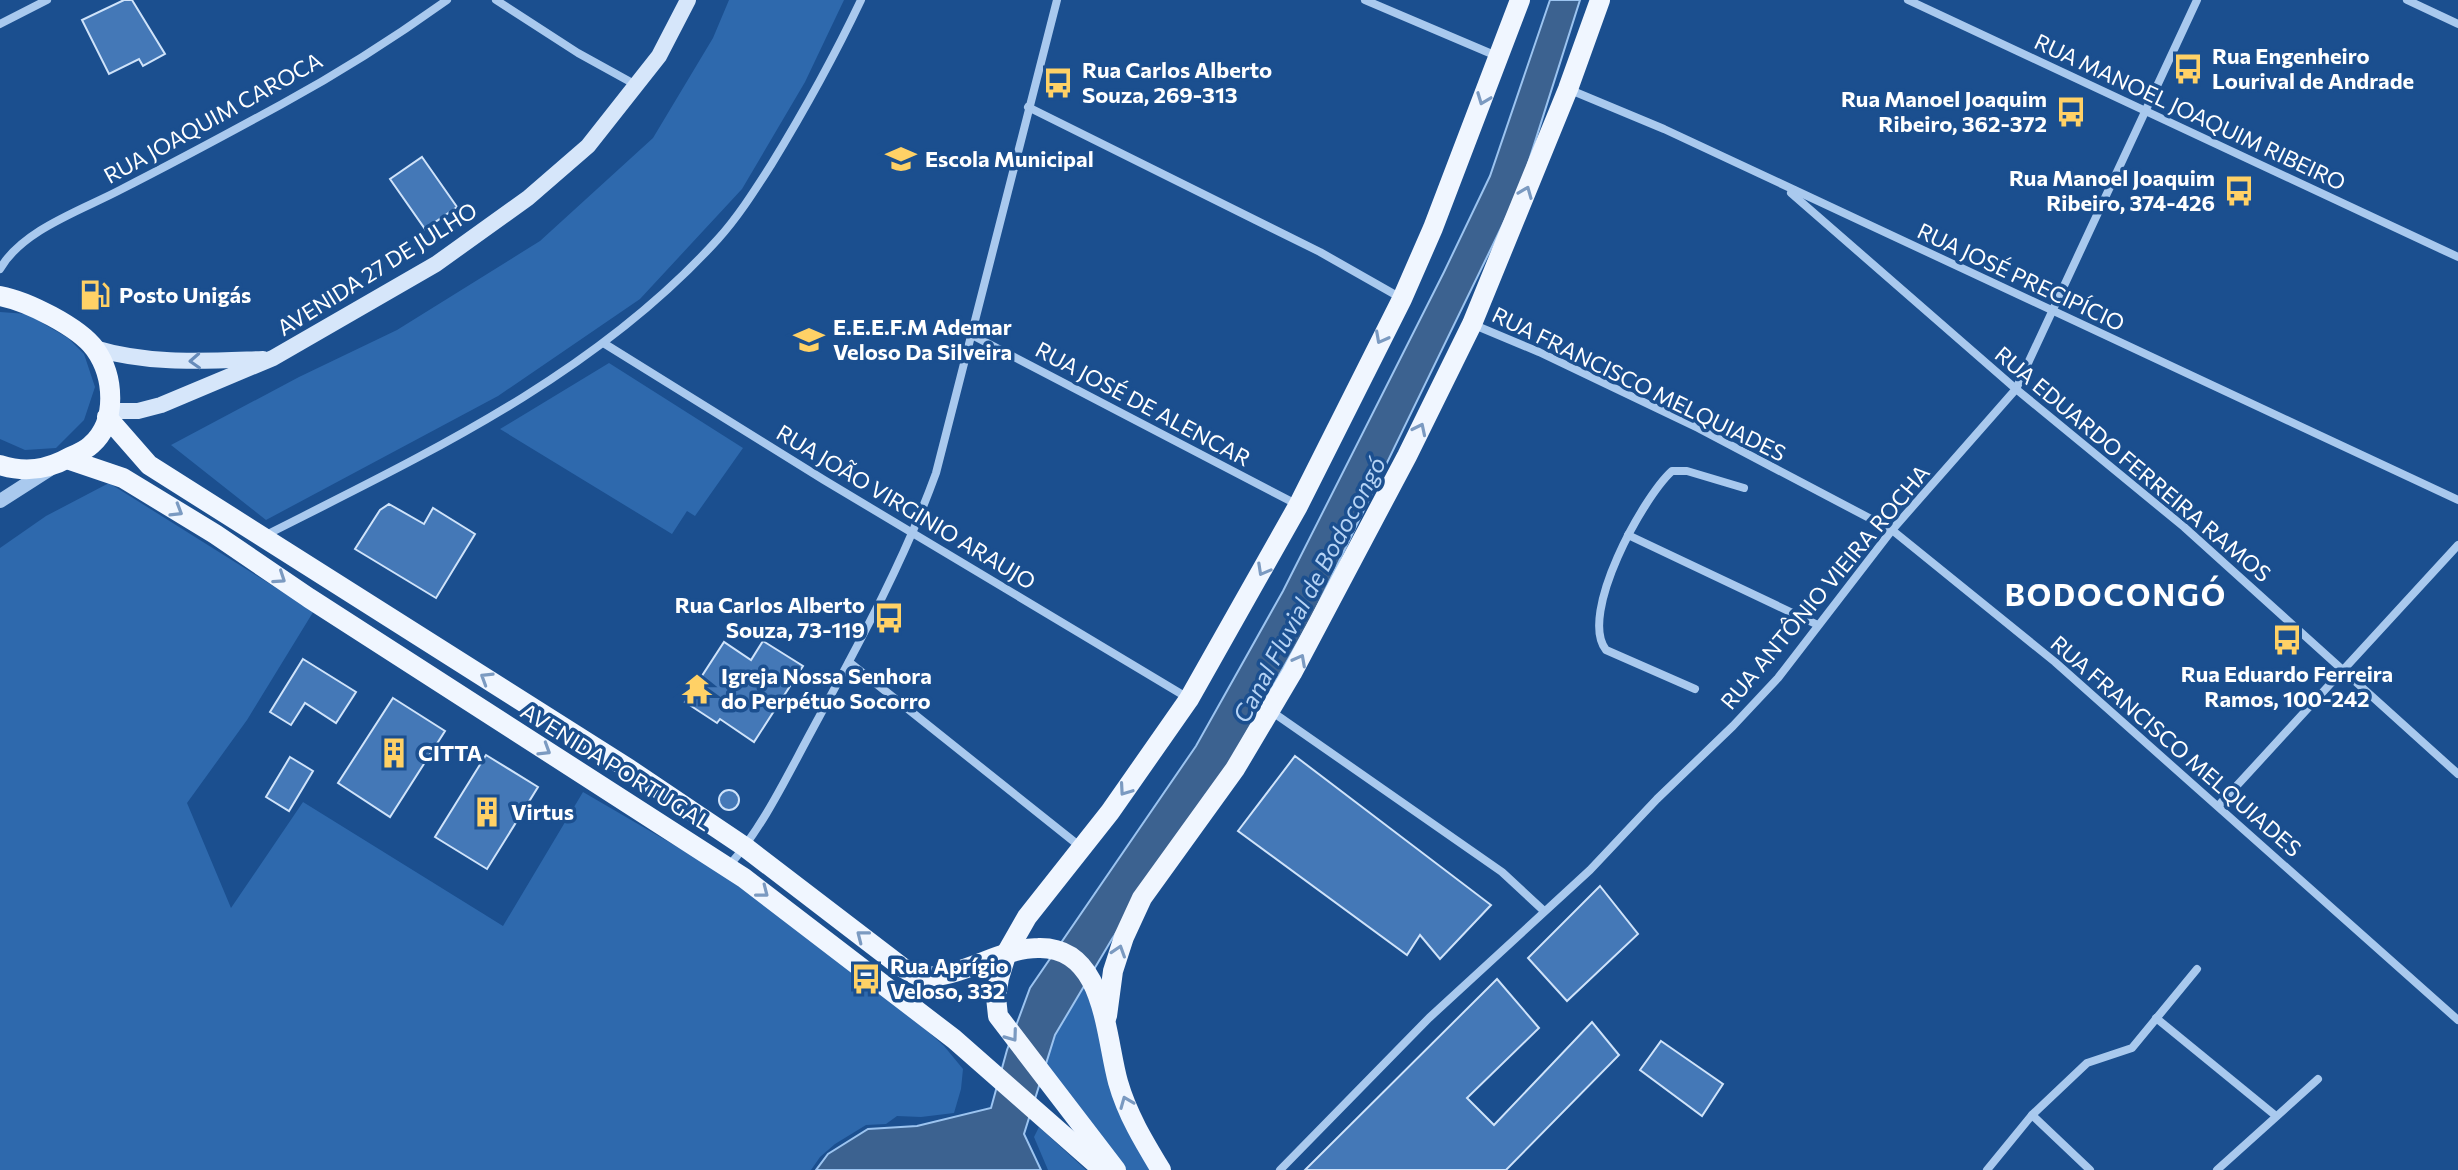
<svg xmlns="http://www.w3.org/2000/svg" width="2458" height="1170" font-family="Commissioner,sans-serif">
<rect width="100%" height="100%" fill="#1b4f8f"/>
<g fill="#2e69ad">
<polygon points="729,0 844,0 805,82 742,189 640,299 498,396 266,520 171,445 299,377 397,330 540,241 653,138 713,38"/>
<polygon points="0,312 27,314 68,338 84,354 95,387 84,420 56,448 25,450 0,439"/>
<polygon points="609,363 743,448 695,516 687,511 672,534 500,429"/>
<polygon points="109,483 289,596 315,609 247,720 187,803 231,908 303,802 503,926 583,792 705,863 787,920 912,1017 944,1046 963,1069 961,1089 954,1113 921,1117 897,1116 886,1124 866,1125 835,1144 820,1157 811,1170 0,1170 0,548 46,516"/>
<polygon points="1083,987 1091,1004 1152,1170 1123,1170 1045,1065 1055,1035"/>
<polygon points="1039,1127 1086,1170 1048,1170 1034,1137"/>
</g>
<polygon fill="#3c6290" stroke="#9cc4f0" stroke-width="2" points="1550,0 1580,0 1520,189 1312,617 1226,769 1112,939 1055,1035 1024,1134 1041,1170 816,1170 828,1154 868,1129 917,1126 991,1108 1007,1050 1030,988 1196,746 1283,591 1444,272 1490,176"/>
<g fill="#4478b7" stroke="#cfe3fa" stroke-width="2">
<polygon points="124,0 132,0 165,54 143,66 139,59 109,74 82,20"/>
<polygon points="422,157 457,207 425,229 390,179"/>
<polygon points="389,504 424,524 433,508 475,534 436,598 355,549 380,510"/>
<polygon points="763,641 803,666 754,742 720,719 717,723 685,702 724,642 751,660"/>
<polygon points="303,659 356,692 336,723 305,703 291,725 270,712"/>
<polygon points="393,698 445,731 390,817 338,783"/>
<polygon points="486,755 538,787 487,869 435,837"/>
<polygon points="1295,756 1491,905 1440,959 1420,935 1407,955 1238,831"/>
<polygon points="290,757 313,771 289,811 266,797"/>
<circle cx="729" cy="800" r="10"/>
<polygon points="1600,886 1638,934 1567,1001 1528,958"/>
<polygon points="1497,979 1539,1028 1467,1098 1494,1125 1592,1022 1619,1055 1506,1170 1305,1170"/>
<polygon points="1661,1041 1723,1084 1702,1116 1640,1070"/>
</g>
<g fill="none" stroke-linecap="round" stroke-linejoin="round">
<g stroke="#a9c9ee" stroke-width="8">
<polyline points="496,0 578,53 636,85"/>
<polyline points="1365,0 1499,57"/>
<polyline points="1908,0 2458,257"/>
<polyline points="2407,0 2458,24"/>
<polyline points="0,24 47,0"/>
<polyline points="1568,89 1664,129 2458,500"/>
<polyline points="1028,107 1320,252 1401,298"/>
<polyline points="1791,193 2016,389 2184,527 2458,774"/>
<path d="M 0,269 C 22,230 82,210 120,190 C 175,162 229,133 282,104 C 339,73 394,38 447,0"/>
<polyline points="1472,324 1539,352 1698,428 1892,530 2055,662 2458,1020"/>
<polyline points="970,334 1298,505"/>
<polyline points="605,344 824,480 1188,698"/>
<polyline points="1628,535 1818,625"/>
<path d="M 264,536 C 426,454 594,376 718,239 C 738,217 755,190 771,165 C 804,111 834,57 861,0"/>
<polyline points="849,662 1082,848"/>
<path d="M 1695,689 L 1606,650 C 1578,615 1643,497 1672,471 L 1687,471 L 1744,488"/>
<polyline points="1271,711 1502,872 1544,911"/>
<polyline points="2219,805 2458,545"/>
<path d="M 728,867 C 763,827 786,778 811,732 C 857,647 903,564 936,473 L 1057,0"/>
<polyline points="2156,1018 2276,1116"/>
<polyline points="2032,1115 2090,1170"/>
<polyline points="1280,1170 1429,1018 1590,870 1657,799 1733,726 1778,678 1892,530 2016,389 2197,0"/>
<polyline points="1987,1170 2032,1115 2087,1063 2132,1048 2197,969"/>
<polyline points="2217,1170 2318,1079"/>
</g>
<polyline stroke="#a9c9ee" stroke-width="14" points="0,501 50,469"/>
<g stroke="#d6e6fa" stroke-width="16">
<path d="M 94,348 C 150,365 205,361 263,359"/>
<polyline points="109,411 138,411 161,405 273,358 436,264 528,198 588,146 659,56 688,0"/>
</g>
<g stroke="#f0f6ff" stroke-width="20">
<path d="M 0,296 C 27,301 79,327 95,349 C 114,376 118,421 91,445 C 86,450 77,454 70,457 C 47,470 25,473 0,465"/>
<path d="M 107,417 L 149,465 L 629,769 L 745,847 L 903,968 C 908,970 914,975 919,976 C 957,981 999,948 1038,948 C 1105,946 1105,1035 1118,1082 C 1127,1114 1144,1142 1161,1170"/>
<polyline points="67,459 123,478 215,534 309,598 744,878 954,1039 1103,1170"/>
<polyline points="1107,1016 1113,971 1124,937 1142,898 1235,769 1292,673 1407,456 1472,324 1568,89 1600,0"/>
<polyline points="1116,1170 998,1016 996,997 999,978 1007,952 1027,917 1110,812 1189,699 1298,506 1402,299 1433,228 1520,0"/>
</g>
</g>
<defs><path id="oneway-chevron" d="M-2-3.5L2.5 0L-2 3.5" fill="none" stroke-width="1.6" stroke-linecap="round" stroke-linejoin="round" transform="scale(2)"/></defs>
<g stroke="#7b9ac1">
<use href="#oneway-chevron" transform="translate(1483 99) rotate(111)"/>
<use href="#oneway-chevron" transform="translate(1526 192) rotate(-68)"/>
<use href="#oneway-chevron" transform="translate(1381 338) rotate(118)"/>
<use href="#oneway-chevron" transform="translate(1420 429) rotate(-64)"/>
<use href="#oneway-chevron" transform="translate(177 511) rotate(31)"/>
<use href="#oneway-chevron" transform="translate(1263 570) rotate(119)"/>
<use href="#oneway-chevron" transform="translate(280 578) rotate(34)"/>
<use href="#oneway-chevron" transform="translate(1300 660) rotate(-62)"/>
<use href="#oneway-chevron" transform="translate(486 678) rotate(-148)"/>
<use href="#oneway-chevron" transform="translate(545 750) rotate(32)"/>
<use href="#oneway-chevron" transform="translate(1125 790) rotate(125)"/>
<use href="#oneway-chevron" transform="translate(763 892) rotate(38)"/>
<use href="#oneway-chevron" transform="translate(862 936) rotate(-142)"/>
<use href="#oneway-chevron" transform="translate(1119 951) rotate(-72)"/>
<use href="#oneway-chevron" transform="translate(1012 1036) rotate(54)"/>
<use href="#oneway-chevron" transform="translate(1126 1102) rotate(-112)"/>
</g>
<use stroke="#668bba" href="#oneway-chevron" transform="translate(195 361) rotate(177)"/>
<defs>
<g id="bus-bare" transform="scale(2.4)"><path d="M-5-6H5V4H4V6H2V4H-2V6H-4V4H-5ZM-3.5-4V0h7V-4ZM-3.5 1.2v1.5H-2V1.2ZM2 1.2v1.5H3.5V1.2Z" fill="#ffd166" stroke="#1b4f8f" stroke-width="2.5" paint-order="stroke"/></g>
<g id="school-bare" transform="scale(2.4)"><path d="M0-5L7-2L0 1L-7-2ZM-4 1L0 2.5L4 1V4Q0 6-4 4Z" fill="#ffd166" stroke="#1b4f8f" stroke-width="2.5" paint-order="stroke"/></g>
<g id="fuel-bare" transform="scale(2.4)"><path d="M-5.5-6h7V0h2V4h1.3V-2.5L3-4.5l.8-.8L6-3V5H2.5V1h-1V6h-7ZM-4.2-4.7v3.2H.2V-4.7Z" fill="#ffd166" stroke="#1b4f8f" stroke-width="2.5" paint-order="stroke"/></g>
<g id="temple-bare" transform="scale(2.4)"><path d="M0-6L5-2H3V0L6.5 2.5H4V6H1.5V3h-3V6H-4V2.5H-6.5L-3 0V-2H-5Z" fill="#ffd166" stroke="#1b4f8f" stroke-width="2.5" paint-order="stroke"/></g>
<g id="building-bare" transform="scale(2.4)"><path d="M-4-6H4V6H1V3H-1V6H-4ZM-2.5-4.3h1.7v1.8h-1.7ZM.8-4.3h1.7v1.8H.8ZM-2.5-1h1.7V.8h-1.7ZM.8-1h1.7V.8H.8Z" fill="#ffd166" stroke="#1b4f8f" stroke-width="2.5" paint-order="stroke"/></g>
</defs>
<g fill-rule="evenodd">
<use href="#bus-bare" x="2188" y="69"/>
<use href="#bus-bare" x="1058" y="83"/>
<use href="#bus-bare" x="2071" y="112"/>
<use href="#school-bare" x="901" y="159"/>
<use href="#bus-bare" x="2239" y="191"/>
<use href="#fuel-bare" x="95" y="295"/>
<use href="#school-bare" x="809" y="340"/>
<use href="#bus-bare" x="889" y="618"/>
<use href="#bus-bare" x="2287" y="640"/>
<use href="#temple-bare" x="697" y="689"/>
<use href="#building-bare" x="394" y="753"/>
<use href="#building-bare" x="487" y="812"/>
<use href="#bus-bare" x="866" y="979"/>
</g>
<g text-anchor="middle" stroke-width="7" stroke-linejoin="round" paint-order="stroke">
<g font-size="22" font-weight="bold" fill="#fff" stroke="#1b4f8f" text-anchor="start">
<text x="2212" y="64">Rua Engenheiro<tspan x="2212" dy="25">Lourival de Andrade</tspan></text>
<text x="1082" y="78">Rua Carlos Alberto<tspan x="1082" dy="25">Souza, 269-313</tspan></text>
<text x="2047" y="107" text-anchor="end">Rua Manoel Joaquim<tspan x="2047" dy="25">Ribeiro, 362-372</tspan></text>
<text x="925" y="167">Escola Municipal</text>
<text x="2215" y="186" text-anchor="end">Rua Manoel Joaquim<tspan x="2215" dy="25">Ribeiro, 374-426</tspan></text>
<text x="119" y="303">Posto Unigás</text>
<text x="833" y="335">E.E.E.F.M Ademar<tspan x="833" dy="25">Veloso Da Silveira</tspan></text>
<text x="865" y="613" text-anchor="end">Rua Carlos Alberto<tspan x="865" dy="25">Souza, 73-119</tspan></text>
<text x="2287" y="682" text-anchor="middle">Rua Eduardo Ferreira<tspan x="2287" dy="25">Ramos, 100-242</tspan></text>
<text x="721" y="684">Igreja Nossa Senhora<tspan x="721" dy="25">do Perpétuo Socorro</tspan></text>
<text x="418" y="761">CITTA</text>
<text x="511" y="820">Virtus</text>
<text x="890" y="974">Rua Aprígio<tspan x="890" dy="25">Veloso, 332</tspan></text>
</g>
<g font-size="22" fill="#fff" stroke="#1b4f8f">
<text transform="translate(2190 112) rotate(25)" y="8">RUA MANOEL JOAQUIM RIBEIRO</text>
<text transform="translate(213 118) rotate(-29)" y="8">RUA JOAQUIM CAROCA</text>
<text transform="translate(377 269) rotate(-32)" y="8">AVENIDA 27 DE JULHO</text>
<text transform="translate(2021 277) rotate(25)" y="8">RUA JOSÉ PRECIPÍCIO</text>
<text transform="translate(1639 384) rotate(26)" y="8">RUA FRANCISCO MELQUIADES</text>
<text transform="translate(1143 404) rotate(28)" y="8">RUA JOSÉ DE ALENCAR</text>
<text transform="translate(2133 464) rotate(40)" y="8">RUA EDUARDO FERREIRA RAMOS</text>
<text transform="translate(906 507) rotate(31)" y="8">RUA JOÃO VIRGINIO ARAUJO</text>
<text transform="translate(1825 587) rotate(-50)" y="8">RUA ANTÔNIO VIEIRA ROCHA</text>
<text transform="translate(2176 746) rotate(41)" y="8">RUA FRANCISCO MELQUIADES</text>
<text transform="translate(616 767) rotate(32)" y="8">AVENIDA PORTUGAL</text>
</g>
<g font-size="24" font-style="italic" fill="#b5d3f5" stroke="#1b4f8f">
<text transform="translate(1310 590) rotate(-62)" y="8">Canal Fluvial de Bodocongó</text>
</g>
<g font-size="30" font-weight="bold" letter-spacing="2" fill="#fff" stroke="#1b4f8f">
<text x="2116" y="606">BODOCONGÓ</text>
</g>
</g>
</svg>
